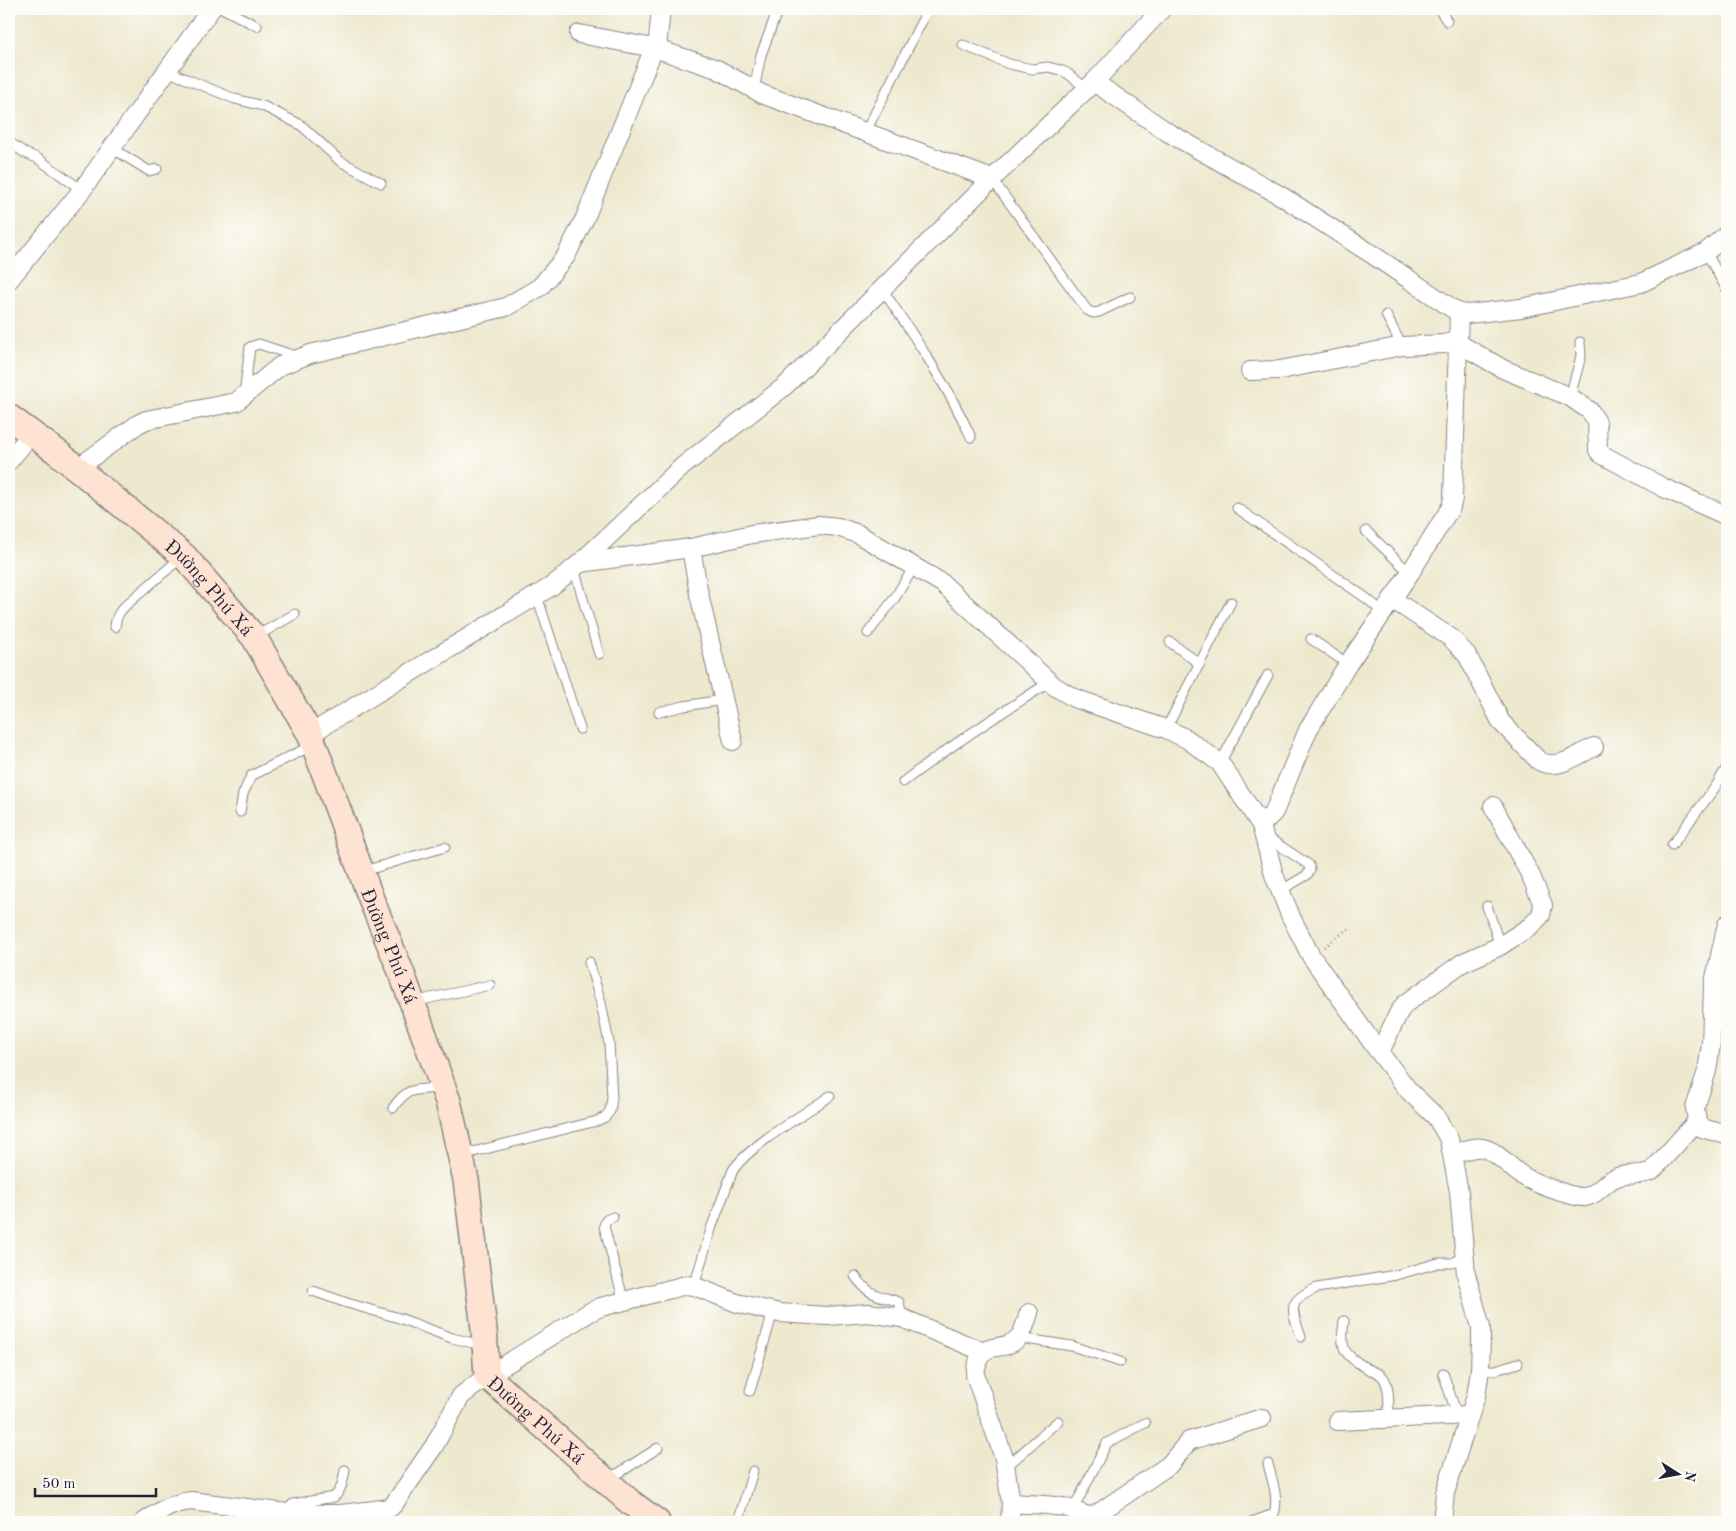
<svg xmlns="http://www.w3.org/2000/svg" width="1736" height="1531" font-family="'Old Standard TT',serif">
<rect width="100%" height="100%" fill="#fdfcf7"/>
<filter id="ink" filterUnits="userSpaceOnUse"><feTurbulence type="fractalNoise" baseFrequency=".02" numOctaves="2"/><feDisplacementMap in="SourceGraphic" scale="10" xChannelSelector="R" yChannelSelector="G"/><feConvolveMatrix kernelMatrix="1 2 1 2 8 2 1 2 1" color-interpolation-filters="sRGB"/></filter>
<filter id="wash" filterUnits="userSpaceOnUse"><feTurbulence type="fractalNoise" baseFrequency=".0096" numOctaves="4" result="noise"/><feDisplacementMap in="SourceGraphic" scale="20" xChannelSelector="R" yChannelSelector="G"/><feGaussianBlur stdDeviation="1.12" result="paint"/><feColorMatrix in="noise" values="0 0 0 0 0 0 0 0 0 0 0 0 0 0 0 0 0 1.4 0 .05"/><feComposite in="paint" operator="in"/></filter>
<g filter="url(#wash)">
<rect width="100%" height="100%" fill="#ede8ce"/>
</g>
<g filter="url(#ink)">
<g fill="none" stroke-linecap="round" stroke-linejoin="round">
<g stroke="#888584" stroke-width="11">
<g id="lane">
<polyline points="224,9 257,26"/>
<polyline points="1439,9 1447,21"/>
<polyline points="963,45 1009,64 1032,69 1048,67 1060,70 1067,73 1087,89"/>
<polyline points="167,71 235,99 263,106 301,125 340,161 381,183"/>
<polyline points="754,90 761,55 778,9"/>
<polyline points="865,133 928,9"/>
<polyline points="12,144 25,153 37,158 82,190"/>
<polyline points="112,148 149,171 157,169"/>
<polyline points="992,179 1087,310 1093,313 1099,312 1130,297"/>
<polyline points="1706,252 1726,288"/>
<path d="M 882,289 C 915,337 947,385 971,437"/>
<polyline points="1386,315 1402,346"/>
<polyline points="244,395 250,347 259,344 298,357"/>
<polyline points="1570,397 1581,356 1580,342"/>
<polyline points="1237,508 1366,598 1383,612"/>
<polyline points="1366,531 1410,573"/>
<polyline points="574,568 599,654"/>
<polyline points="537,596 580,729"/>
<path d="M 115,627 C 116,616 119,612 126,605 L 183,556"/>
<polyline points="868,633 894,599 914,567"/>
<polyline points="255,637 295,614"/>
<polyline points="1311,639 1348,664"/>
<polyline points="1170,642 1200,664"/>
<polyline points="659,712 684,706 723,700"/>
<polyline points="1166,729 1231,602"/>
<polyline points="1220,763 1268,675"/>
<path d="M 903,782 C 950,746 999,714 1050,682"/>
<polyline points="240,812 243,794 251,776 313,745"/>
<polyline points="1264,835 1309,865 1310,870 1307,875 1280,891"/>
<polyline points="1672,845 1716,786 1727,767"/>
<polyline points="364,871 445,847"/>
<polyline points="1487,906 1500,946"/>
<polyline points="413,1002 490,985"/>
<path d="M 393,1108 C 408,1086 415,1090 440,1088"/>
<polyline points="461,1155 597,1121 605,1117 610,1111 612,1098 609,1043 601,1003 589,962"/>
<polyline points="613,1217 606,1220 604,1226 624,1302"/>
<path d="M 855,1276 C 869,1296 878,1295 899,1302 L 902,1318"/>
<path d="M 694,1286 L 712,1226 L 733,1170 C 751,1144 803,1115 830,1096"/>
<polyline points="313,1291 347,1303 399,1318 452,1338 482,1345"/>
<path d="M 1344,1321 C 1340,1350 1343,1354 1368,1369 C 1372,1371 1379,1373 1382,1376 C 1391,1385 1388,1407 1389,1419"/>
<path d="M 1301,1337 C 1292,1310 1285,1301 1317,1288 L 1396,1275 L 1438,1263 L 1452,1263 L 1464,1258"/>
<polyline points="1019,1338 1072,1346 1120,1362"/>
<polyline points="1480,1370 1496,1370 1518,1363"/>
<polyline points="1443,1373 1457,1415"/>
<polyline points="750,1391 773,1312"/>
<polyline points="1006,1467 1058,1421"/>
<polyline points="607,1477 619,1473 658,1448"/>
<polyline points="1073,1510 1107,1443 1145,1423"/>
<path d="M 285,1512 L 293,1504 L 334,1497 C 342,1490 343,1480 345,1470"/>
<polyline points="738,1522 753,1471"/>
<path d="M 1252,1522 L 1274,1514 C 1279,1498 1272,1480 1268,1464"/>
</g>
</g>
<g stroke="#888584" stroke-width="20">
<g id="street">
<polyline points="579,34 654,48 717,69 762,94 992,179"/>
<polyline points="657,49 661,9"/>
<polyline points="1094,82 1169,133 1283,197 1373,255 1459,313 1468,314 1521,308 1641,283 1706,252 1727,234"/>
<polyline points="9,280 82,190 211,9"/>
<polyline points="1458,343 1503,369 1570,397 1590,411 1597,422 1598,450 1601,454 1664,488 1727,516"/>
<polyline points="1250,371 1280,370 1402,346 1444,344 1458,340"/>
<polyline points="9,461 32,433"/>
<polyline points="76,469 138,424 146,420 236,402 280,366 310,354 506,307 540,287 566,256 585,218 654,48"/>
<polyline points="691,548 699,594 733,741"/>
<polyline points="580,563 691,548 752,534 819,525 838,527 858,534 942,583 1054,686 1074,698 1166,729 1187,739 1220,763 1261,825 1274,875 1291,917 1311,956 1376,1048 1409,1091 1436,1117 1449,1139 1459,1192 1466,1274 1481,1327 1481,1340 1480,1370 1476,1396 1445,1493 1442,1522"/>
<path d="M 1392,599 L 1451,638 L 1467,655 L 1501,722 L 1539,761 C 1558,771 1577,755 1594,747"/>
<polyline points="310,734 552,586 580,563 683,466 785,386 992,179 1094,82 1162,9"/>
<polyline points="1261,825 1274,812 1308,730 1348,664 1410,573 1451,507 1453,498 1459,313"/>
<polyline points="1727,924 1713,987 1711,1044 1707,1071 1695,1108 1697,1121 1702,1128 1727,1135"/>
<polyline points="1380,1052 1399,1012 1405,1004 1462,963 1500,946 1531,926 1541,915 1543,905 1531,876 1493,806"/>
<path d="M 1452,1155 C 1462,1152 1472,1146 1482,1148 C 1496,1150 1508,1166 1520,1174 C 1530,1182 1573,1198 1585,1197 C 1598,1195 1605,1181 1617,1177 C 1628,1173 1641,1176 1652,1171 L 1697,1121"/>
<polyline points="1338,1421 1469,1415"/>
<path d="M 1011,1503 C 1028,1504 1046,1504 1063,1507 C 1075,1509 1083,1517 1094,1516 L 1169,1465 L 1189,1441 L 1262,1418"/>
<path d="M 144,1522 C 160,1511 171,1503 191,1501 L 295,1514 L 341,1514 L 390,1508 L 394,1504 L 434,1446 L 461,1396 L 487,1376 L 590,1312 L 601,1307 L 686,1285 L 694,1286 L 737,1303 L 779,1313 L 827,1316 L 869,1313 L 902,1318 L 984,1352"/>
<path d="M 1010,1522 L 1011,1503 L 1004,1458 L 975,1375 C 980,1334 1001,1356 1018,1338 C 1024,1332 1026,1321 1029,1313"/>
</g>
</g>
<g stroke="#888584" stroke-width="28">
<g id="secondary">
<path id="s1" d="M 9,417 L 57,452 L 184,556 L 254,637 L 310,734 L 373,904 L 402,974 L 448,1101 L 466,1180 L 484,1329 L 487,1376 L 630,1502 L 657,1522"/>
</g>
</g>
<polyline stroke="#888584" stroke-width="3" stroke-dasharray="1 4" stroke-linecap="butt" points="1324,947 1349,928"/>
<use href="#lane" stroke="#fff" stroke-width="9"/>
<use href="#street" stroke="#fff" stroke-width="18"/>
<use href="#secondary" stroke="#fee3d2" stroke-width="25"/>
</g>
</g>
<g text-anchor="middle" stroke-width="4.5" stroke-linejoin="round" paint-order="stroke">
<g font-size="19" fill="#22223b" stroke="#fdfcf7">
<text dy="7" stroke="none"><textPath href="#s1" startOffset="264">Đường Phú Xá</textPath></text>
<text dy="7" stroke="none"><textPath href="#s1" startOffset="669">Đường Phú Xá</textPath></text>
<text dy="7" stroke="none"><textPath href="#s1" startOffset="1179">Đường Phú Xá</textPath></text>
</g>
</g>
<rect width="1736" height="1531" fill="none" stroke="#fdfcf7" stroke-width="30"/>
<g transform="translate(1678 1474) rotate(101)" stroke="#fdfcf7" stroke-width="4" paint-order="stroke">
<path d="M0-4L9 19L0 12L-9 19Z" fill="#22223b"/>
<text y="-8" font-size="14" font-weight="bold" text-anchor="middle" fill="#22223b">N</text>
</g>
<path d="M35 1488v8h121v-8" fill="none" stroke="#22223b" stroke-width="2.5"/>
<text x="42" y="1488" font-size="15" fill="#22223b" stroke="#fdfcf7" stroke-width="4" paint-order="stroke">50 m</text>
</svg>
